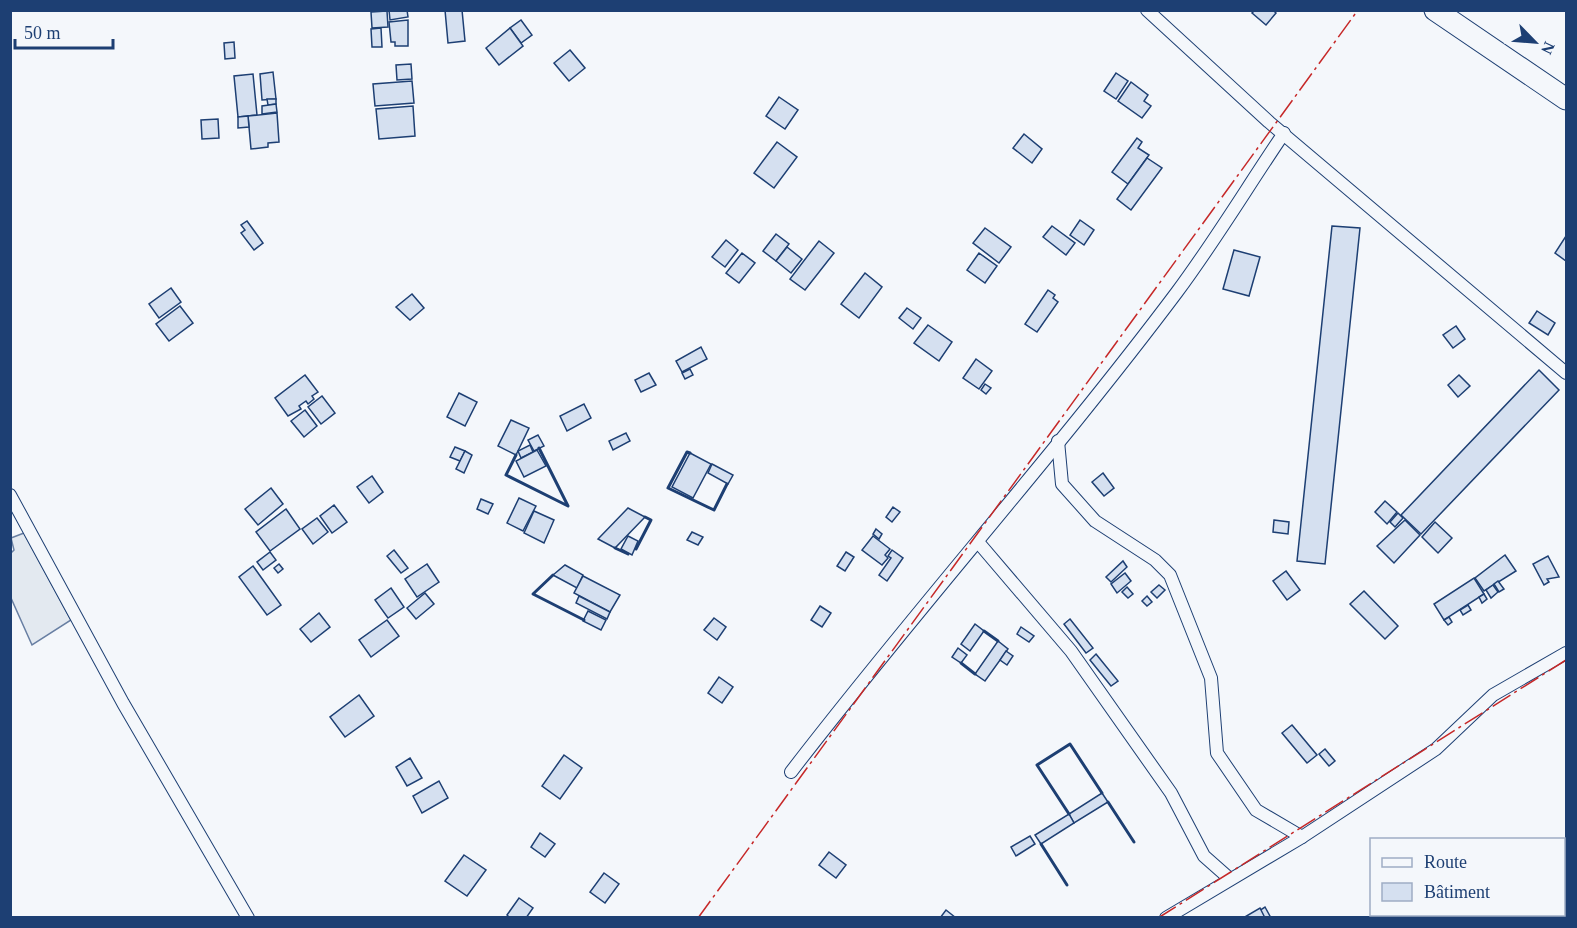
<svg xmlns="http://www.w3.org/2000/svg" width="1577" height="928" font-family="Georgia,serif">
<rect width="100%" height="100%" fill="#f4f7fb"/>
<polygon fill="#e3e9f0" stroke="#687fa3" stroke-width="1.5" points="24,533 71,620 32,645 11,598 11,553 14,550 11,538"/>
<g fill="#d5e0f0" stroke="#1d3f73" stroke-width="1.5">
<polygon points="389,10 407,10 408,17 390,20"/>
<polygon points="445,10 462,10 465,41 448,43"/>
<polygon points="1255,10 1273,10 1276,13 1266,25 1252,13"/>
<polygon points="387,11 388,27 372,28 371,12"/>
<polygon points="408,20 408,46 395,46 395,42 391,42 389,22"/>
<polygon points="521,20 532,35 521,43 510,28"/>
<polygon points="381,28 382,47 372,47 371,29"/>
<polygon points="510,28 523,46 499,65 486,48"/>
<polygon points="234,42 235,58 225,59 224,43"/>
<polygon points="570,50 585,68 569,81 554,63"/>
<polygon points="411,64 412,79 397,80 396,65"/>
<polygon points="273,72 276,99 262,100 260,74"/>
<polygon points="1116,73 1128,81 1116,99 1104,91"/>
<polygon points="253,74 257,115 238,117 234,76"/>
<polygon points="412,81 414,103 375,106 373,84"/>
<polygon points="1131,82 1148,95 1144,101 1151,106 1142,118 1118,101"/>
<polygon points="779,97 798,110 785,129 766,116"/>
<polygon points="267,99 276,99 276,104 268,105"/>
<polygon points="276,104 277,112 262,114 262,106"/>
<polygon points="413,106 415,136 379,139 376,109"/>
<polygon points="277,113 279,142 268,143 268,147 251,149 248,116"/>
<polygon points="248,116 249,127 238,128 238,117"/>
<polygon points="218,119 219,138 202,139 201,120"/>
<polygon points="1024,134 1042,149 1032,163 1013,148"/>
<polygon points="1137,138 1142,142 1138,148 1149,155 1128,184 1112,172"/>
<polygon points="777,142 797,157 774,188 754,173"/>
<polygon points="1147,158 1162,168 1131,210 1117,199"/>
<polygon points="1080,220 1094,230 1084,245 1070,235"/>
<polygon points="247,221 263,243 254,250 241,233 245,230 241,225"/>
<polygon points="1052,226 1075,243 1066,255 1043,237"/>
<polygon points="1332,226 1360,228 1325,564 1297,561"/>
<polygon points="985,228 1011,247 999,263 973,243"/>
<polygon points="776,234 789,244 776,261 763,251"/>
<polygon points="1566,236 1566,261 1555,253"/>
<polygon points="726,240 738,250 725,267 712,257"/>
<polygon points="819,241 834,253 805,290 790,279"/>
<polygon points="787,247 802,259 791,273 776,261"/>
<polygon points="1234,250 1260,257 1249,296 1223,289"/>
<polygon points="742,253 755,263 739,283 726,273"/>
<polygon points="979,253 997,266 985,283 967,270"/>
<polygon points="865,273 882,287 859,318 841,304"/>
<polygon points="171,288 181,302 159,318 149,304"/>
<polygon points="1048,290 1055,295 1053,298 1058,302 1037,332 1025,324"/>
<polygon points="412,294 424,308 410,320 396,307"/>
<polygon points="180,306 193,323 169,341 156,324"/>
<polygon points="907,308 921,318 913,329 899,318"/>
<polygon points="1537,311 1555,323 1548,335 1529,323"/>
<polygon points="928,325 952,342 939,361 914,343"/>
<polygon points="1456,326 1465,339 1453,348 1443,335"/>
<polygon points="701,347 707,359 682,372 676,361"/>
<polygon points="976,359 992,371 979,389 963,378"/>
<polygon points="690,369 693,375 685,379 682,373"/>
<polygon points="1539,370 1559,390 1421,534 1401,515"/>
<polygon points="649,373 656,385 641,392 635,380"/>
<polygon points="305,375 318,392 312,396 314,399 308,404 306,401 299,406 301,409 288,416 275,398"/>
<polygon points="1459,375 1470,386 1458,397 1448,385"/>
<polygon points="985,384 991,388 986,394 981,390"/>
<polygon points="459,393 477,402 465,426 447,417"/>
<polygon points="322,396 335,413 321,424 308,407"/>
<polygon points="584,404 591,418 567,431 560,416"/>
<polygon points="305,410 317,426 304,437 291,421"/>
<polygon points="511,420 529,428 516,455 498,446"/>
<polygon points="626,433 630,441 613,450 609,441"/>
<polygon points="538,435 544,446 534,451 528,440"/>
<polygon points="530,445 533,452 521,458 518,451"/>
<polygon points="455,447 465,451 460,461 450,457"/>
<polygon points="537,450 546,466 524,477 516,461"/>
<polygon points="465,451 472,455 464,473 456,469"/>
<polygon points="690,453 711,464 693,498 672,487"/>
<polygon points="712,464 733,475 728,484 708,473"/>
<polygon points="1103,473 1114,488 1104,496 1092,482"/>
<polygon points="372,476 383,492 369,503 357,487"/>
<polygon points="271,488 283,504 258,525 245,509"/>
<polygon points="519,498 536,506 523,531 507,523"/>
<polygon points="481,499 493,504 488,514 477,509"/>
<polygon points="1385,501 1397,512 1387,524 1375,512"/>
<polygon points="334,505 347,522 332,533 320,516"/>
<polygon points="893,507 900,512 892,522 886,517"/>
<polygon points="628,508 645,517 615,548 598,539"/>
<polygon points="286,509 300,529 270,551 256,532"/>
<polygon points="534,511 554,520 544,543 524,533"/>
<polygon points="1398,513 1403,518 1395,527 1390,522"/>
<polygon points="317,518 328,532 313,544 302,529"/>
<polygon points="1274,520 1289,522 1288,534 1273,532"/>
<polygon points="1405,520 1420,535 1394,563 1377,546"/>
<polygon points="1435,522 1452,538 1438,553 1422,537"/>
<polygon points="876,529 882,534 879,539 873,534"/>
<polygon points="692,532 703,537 698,545 687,540"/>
<polygon points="628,536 638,541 632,555 621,549"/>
<polygon points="873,536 890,549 885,555 888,558 882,565 862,550"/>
<polygon points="394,550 408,568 401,573 387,556"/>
<polygon points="892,550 903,558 887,581 879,575 891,558 888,556"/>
<polygon points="270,552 276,560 263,570 257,562"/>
<polygon points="846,552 854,557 845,571 837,566"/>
<polygon points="1505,555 1516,571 1484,591 1475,578"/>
<polygon points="1548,556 1559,577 1547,579 1549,582 1544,585 1533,564"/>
<polygon points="1123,561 1127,567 1111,582 1106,577"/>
<polygon points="279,564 283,569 278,573 274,568"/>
<polygon points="427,564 439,582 417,597 405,579"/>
<polygon points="565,565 583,575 577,588 553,575"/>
<polygon points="253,566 281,605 267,615 239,577"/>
<polygon points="1286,571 1300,590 1287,600 1273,581"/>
<polygon points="1125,573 1131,581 1117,593 1111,584"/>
<polygon points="583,576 620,595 610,612 574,593"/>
<polygon points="1474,578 1484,594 1444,620 1434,604"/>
<polygon points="1498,581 1504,589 1499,592 1494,584"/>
<polygon points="1159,585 1165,590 1157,598 1151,592"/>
<polygon points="1493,585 1498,592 1491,598 1486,590"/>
<polygon points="1127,587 1133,594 1128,598 1122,592"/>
<polygon points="391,588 404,607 388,618 375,600"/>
<polygon points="1364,591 1398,626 1385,639 1350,604"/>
<polygon points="425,593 434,604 416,619 407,608"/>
<polygon points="1484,594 1487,599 1482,603 1479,597"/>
<polygon points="579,596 610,612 607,619 576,603"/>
<polygon points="1147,596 1152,602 1147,606 1142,601"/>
<polygon points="1468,605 1471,610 1463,615 1460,610"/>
<polygon points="820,606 831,613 822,627 811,620"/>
<polygon points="588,611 606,620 601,630 583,621"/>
<polygon points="319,613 330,627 311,642 300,629"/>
<polygon points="1449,617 1452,622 1448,625 1444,620"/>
<polygon points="714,618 726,627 717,640 704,630"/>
<polygon points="1070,619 1093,648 1086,653 1064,624"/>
<polygon points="387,620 399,636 371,657 359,640"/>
<polygon points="975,624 984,631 970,651 961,644"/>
<polygon points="1021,627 1034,636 1029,642 1017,634"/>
<polygon points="998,641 1008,649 985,681 975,674"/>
<polygon points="958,648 967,655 961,663 952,657"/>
<polygon points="1006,651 1013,656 1007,665 1000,660"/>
<polygon points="1096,654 1118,681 1111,686 1090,660"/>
<polygon points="719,677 733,687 722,703 708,693"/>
<polygon points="359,695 374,716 345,737 330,717"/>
<polygon points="1292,725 1317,755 1307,763 1282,733"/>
<polygon points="1325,749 1335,761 1329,766 1319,754"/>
<polygon points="564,755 582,768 560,799 542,786"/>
<polygon points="410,758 422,778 407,786 396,767"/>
<polygon points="439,781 448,798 422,813 413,796"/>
<polygon points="1102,793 1108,802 1074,823 1069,814"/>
<polygon points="1069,814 1074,823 1041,844 1035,835"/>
<polygon points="540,833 555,844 545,857 531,847"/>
<polygon points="1030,836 1035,844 1016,856 1011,847"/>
<polygon points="829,852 846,865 836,878 819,865"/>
<polygon points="464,855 486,870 467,896 445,881"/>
<polygon points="604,873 619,884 605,903 590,892"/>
<polygon points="519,898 533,908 526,918 510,918 507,915"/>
<polygon points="1265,907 1271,918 1252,918 1251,916"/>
<polygon points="1260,908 1265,918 1243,918"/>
<polygon points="946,910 956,918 940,918"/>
</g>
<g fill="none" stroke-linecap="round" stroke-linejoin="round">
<g stroke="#1d3f73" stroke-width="14">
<g id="street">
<polyline points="1147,10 1269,122 1566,373"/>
<polyline points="1058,441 1062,484 1095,521 1155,560 1170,575 1211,678 1217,753 1256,810 1302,837"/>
<polyline points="10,495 123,703 248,918"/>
<polyline points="978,542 1071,651 1171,793 1204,856 1230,879"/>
<path d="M 791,772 C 916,609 1054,456 1177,292 C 1215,241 1248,186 1284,133"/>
<polyline points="1166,918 1302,837 1436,749 1493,695 1566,653"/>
</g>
</g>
<g stroke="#1d3f73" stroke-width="23">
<polyline id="highway" points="1435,10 1566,99"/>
</g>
<use href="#street" stroke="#f4f7fb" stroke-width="12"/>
<use href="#highway" stroke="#f4f7fb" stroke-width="21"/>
<g stroke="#1d3f73" stroke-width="3">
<polyline points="690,453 687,452 668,488 714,510 727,484"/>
<polyline points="516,455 506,475 568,506 539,448"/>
<polyline points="615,548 628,554"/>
<polyline points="636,549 651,520 645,517"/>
<polyline points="553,575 533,594 584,620"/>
<polyline points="984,631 998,641"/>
<polyline points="961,663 975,674"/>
<polyline points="1108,802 1134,842"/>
<polyline points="1069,814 1037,765 1070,744 1102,793"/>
<polyline points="1041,844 1067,885"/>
</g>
<g stroke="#c62828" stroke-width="1.5" stroke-dasharray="21 4.5 3 4.5" stroke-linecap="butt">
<polyline points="698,918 1358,10"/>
<polyline points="1158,918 1566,660"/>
</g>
</g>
<rect width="1577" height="928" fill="none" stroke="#1d3f73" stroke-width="24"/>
<rect x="1370" y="838" width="195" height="78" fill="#f4f7fb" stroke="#9eadc5" stroke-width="1.5"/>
<rect x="1382" y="858" width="30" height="9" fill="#f4f7fb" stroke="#9eadc5" stroke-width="1.5"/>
<text x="1424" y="868" font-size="18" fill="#1d3f73">Route</text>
<rect x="1382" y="883" width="30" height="18" fill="#d5e0f0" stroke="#9eadc5" stroke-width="1.5"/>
<text x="1424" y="898" font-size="18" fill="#1d3f73">Bâtiment</text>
<g transform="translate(1535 42) rotate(115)" stroke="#f4f7fb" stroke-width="4.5" paint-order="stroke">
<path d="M0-4.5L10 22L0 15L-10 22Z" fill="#1d3f73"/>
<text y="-9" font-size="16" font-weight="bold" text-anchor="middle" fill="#1d3f73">N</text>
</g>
<path d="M15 39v9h98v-9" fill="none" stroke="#1d3f73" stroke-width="3"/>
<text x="24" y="39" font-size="18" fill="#1d3f73" stroke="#f4f7fb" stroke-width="4.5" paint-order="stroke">50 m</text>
</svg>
